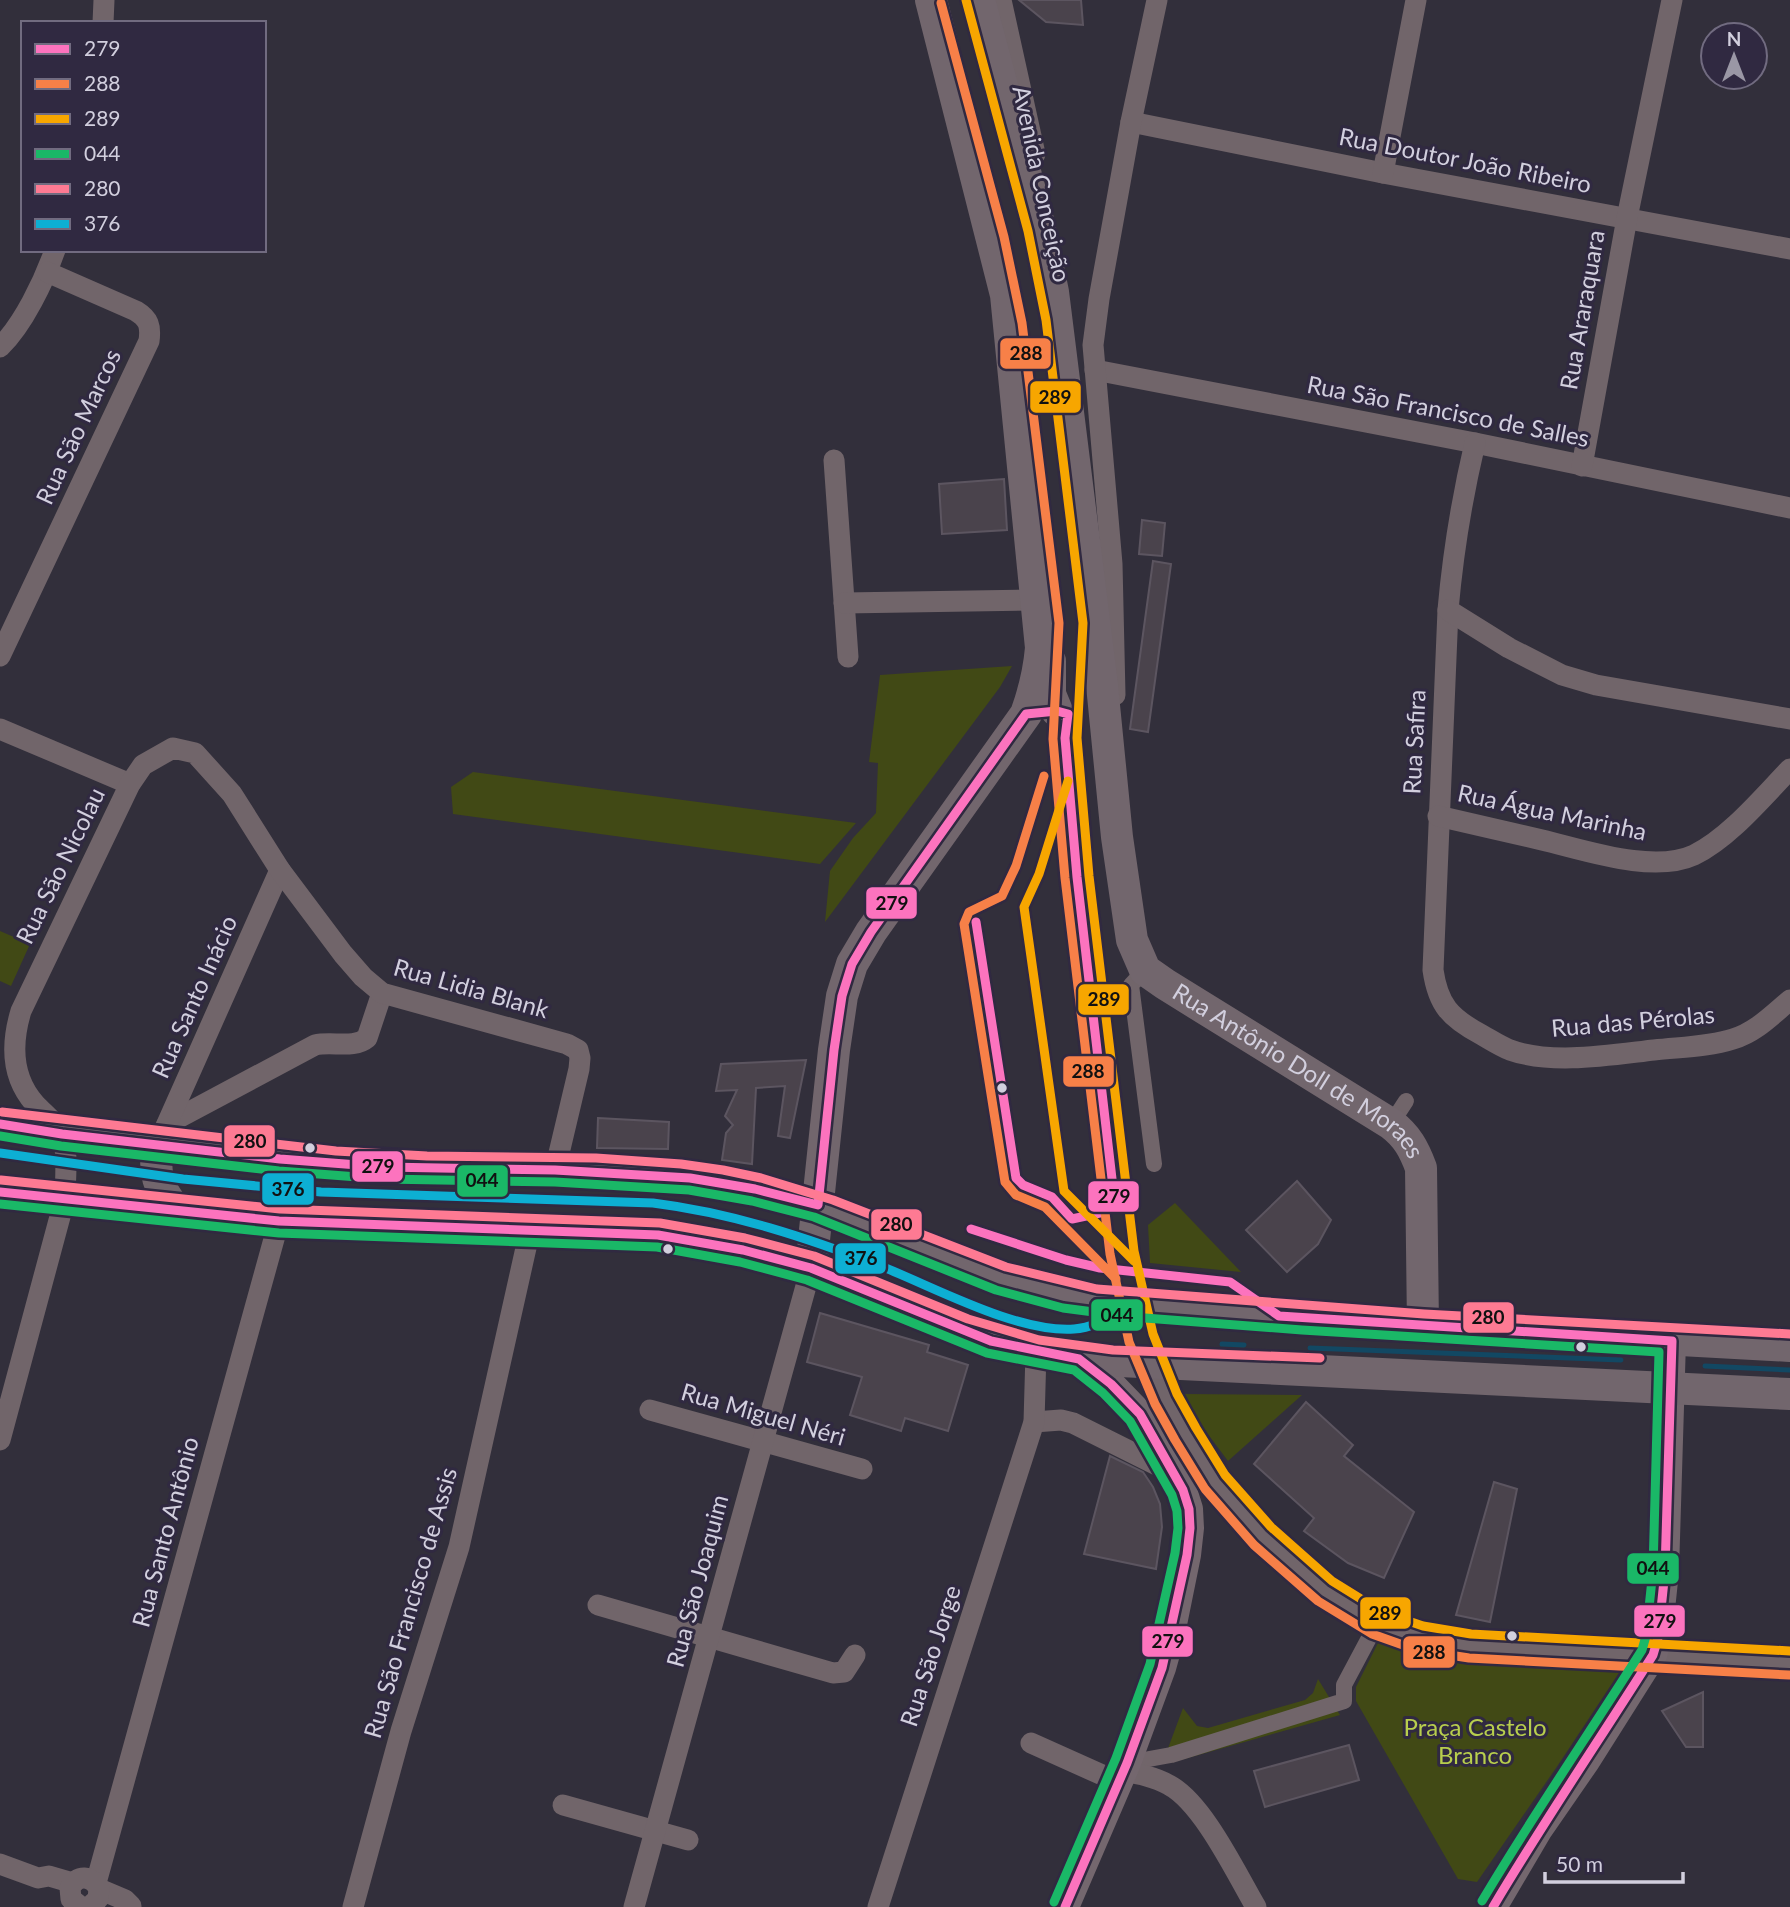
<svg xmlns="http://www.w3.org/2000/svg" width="1790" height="1907" font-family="Lato,sans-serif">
<rect width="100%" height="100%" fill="#322f3b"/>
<g fill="#414915">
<polygon points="1012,666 1000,687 825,922 830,871 853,838 876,813 878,763 869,762 880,675"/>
<polygon points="473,772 856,823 820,864 453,814 451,787"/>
<polygon points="0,931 30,944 11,986 0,981"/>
<polygon points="1175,1203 1241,1272 1150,1263 1148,1225"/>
<polygon points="1184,1394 1302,1395 1228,1461 1204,1429"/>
<polygon points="1379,1641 1412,1653 1621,1670 1556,1768 1477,1882 1458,1879 1356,1701 1356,1687"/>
<polygon points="1318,1679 1340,1715 1170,1763 1167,1751 1183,1708 1197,1726 1208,1728 1305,1700 1313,1693"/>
</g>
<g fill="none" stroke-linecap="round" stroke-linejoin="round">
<g stroke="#124863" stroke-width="5">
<polyline points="1222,1344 1244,1345"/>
<polyline points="1310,1348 1621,1360"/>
<polyline points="1705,1366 1790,1370"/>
</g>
</g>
<g fill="#4a434c" stroke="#5c5560" stroke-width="2">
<polygon points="1019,0 1081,0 1083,25 1046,22"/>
<polygon points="1004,479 1007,530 942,534 939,484"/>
<polygon points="1142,520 1165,523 1162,556 1139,554"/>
<polygon points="1153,561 1171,564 1148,732 1130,729"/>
<polygon points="806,1060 790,1138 778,1136 785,1086 756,1088 752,1164 722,1160 726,1133 733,1125 725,1116 737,1090 716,1091 721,1064"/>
<polygon points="598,1118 669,1122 668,1149 597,1148"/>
<polygon points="1297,1181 1331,1220 1318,1244 1287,1272 1246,1230"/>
<polygon points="820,1313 929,1345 927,1352 968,1365 948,1431 905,1418 901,1431 850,1415 862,1377 807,1362"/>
<polygon points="1306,1402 1353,1445 1344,1456 1414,1512 1384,1578 1348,1563 1304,1531 1314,1518 1254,1464"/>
<polygon points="1110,1456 1143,1472 1153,1487 1160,1504 1162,1527 1156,1569 1084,1554"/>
<polygon points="1494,1482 1517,1489 1490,1622 1456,1615"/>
<polygon points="1703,1692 1703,1747 1686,1747 1662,1711"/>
<polygon points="1349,1745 1359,1780 1265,1807 1254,1771"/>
</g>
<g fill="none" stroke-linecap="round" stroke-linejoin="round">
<g stroke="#71656a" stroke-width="16">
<polyline points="1145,970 1131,985 1154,1164"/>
<polyline points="1391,1124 1406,1101"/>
<polyline points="1127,1763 1171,1755 1344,1701 1344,1685 1377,1623"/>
</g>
<g stroke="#71656a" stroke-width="21">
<polyline points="1001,0 1035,154"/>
<polyline points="103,23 104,0"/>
<polyline points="1131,122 1383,173 1790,249"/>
<polyline points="1383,173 1416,0"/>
<path d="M 0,347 C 23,325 44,281 55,250"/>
<polyline points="1095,370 1475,443 1790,508"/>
<path d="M 1475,443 C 1462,498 1453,553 1448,610 L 1433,970 C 1438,1005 1450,1018 1482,1035 C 1491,1040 1500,1046 1510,1050 C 1552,1065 1610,1055 1654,1050 C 1680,1047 1708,1047 1733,1039 C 1756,1032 1772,1015 1790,1000"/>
<polyline points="834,460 848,657"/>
<polyline points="1582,466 1627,218 1672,0"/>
<polyline points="844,603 1035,600"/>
<polyline points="1448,610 1509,648 1562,675 1596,685 1790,719"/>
<path d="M 0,656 L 149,341 C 151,326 149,319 136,311 L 47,272"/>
<polyline points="1115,695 1112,564 1093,345 1099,299 1131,122 1157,0"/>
<polyline points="0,729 130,784"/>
<path d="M 1438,816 C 1473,824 1507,832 1542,840 C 1585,850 1653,874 1694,855 C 1729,838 1763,797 1790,769"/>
<path d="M 167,1124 L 315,1045 C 332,1041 354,1049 367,1038 L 382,993"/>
<polyline points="158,1144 280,870"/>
<path d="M 1151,1364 C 1187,1447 1236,1519 1307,1576 C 1329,1594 1352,1612 1378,1623 C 1407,1637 1439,1642 1470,1646 L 1790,1663"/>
<polyline points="650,1410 862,1469"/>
<polyline points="1034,1422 1061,1420 1073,1423 1175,1474"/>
<path d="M 0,1440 L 65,1198 C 65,1182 69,1147 61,1133 C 56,1122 43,1113 35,1104 C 11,1077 11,1044 21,1011 L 130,784 L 143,765 L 173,748 L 195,753 L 232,794 L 280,870 L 343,954 L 363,977 L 382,993 L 567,1044 L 578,1050 L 580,1058 L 579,1069 L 555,1170"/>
<polyline points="598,1605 833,1673 844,1672 855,1655"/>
<polyline points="1031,1743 1118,1782"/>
<path d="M 1123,1771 C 1139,1774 1155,1777 1169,1785 C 1203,1803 1236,1873 1256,1907"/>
<polyline points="563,1805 688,1840"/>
<polyline points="0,1864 38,1878 49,1876 73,1883"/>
<polyline points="96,1883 279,1221"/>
<polyline points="99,1889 125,1900 131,1906"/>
<path d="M 81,1907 L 71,1899 L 70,1888 C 77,1874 92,1875 99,1889 L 98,1899 L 89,1907"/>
<polyline points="353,1907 401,1731 459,1547 530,1230"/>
<polyline points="634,1907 811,1268"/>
<polyline points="878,1907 1034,1422 1036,1352"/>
</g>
<g stroke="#74676e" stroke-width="28">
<polyline points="1065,1907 1127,1763 1162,1668 1170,1639 1187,1555 1190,1528 1189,1509 1183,1490 1140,1414 1111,1384 1079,1359"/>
<polyline points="1493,1907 1539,1829 1586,1761 1653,1655 1658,1638 1665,1571 1672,1341"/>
</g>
<g stroke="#72666d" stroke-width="32">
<path id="s1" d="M 979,0 L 1039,224 L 1053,292 L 1102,685 L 1117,837 L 1132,940 L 1145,970 L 1165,984 L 1391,1124 C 1407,1136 1414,1149 1421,1168 L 1423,1326"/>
<polyline points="1050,661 1050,694 1057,711"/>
<path d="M 0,1124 C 61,1133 122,1140 184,1146 C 251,1154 318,1164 385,1167 C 497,1172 611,1164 721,1182 C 821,1198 907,1247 1002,1279 C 1032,1289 1063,1295 1095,1301 L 1423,1326 L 1790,1346"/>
<path d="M 158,1144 C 153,1171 158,1189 176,1210"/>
<polyline points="0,1192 279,1221 658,1235 743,1250 811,1268 991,1341 1079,1359 1790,1394"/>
<path d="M 811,1268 L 834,1050 L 842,996 L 852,964 L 871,932 L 1026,714 C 1034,692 1039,671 1041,648 L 1006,295 L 931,0"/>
</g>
<g stroke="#302941" stroke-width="14">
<g id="bus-1">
<polyline points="0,1124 62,1134 280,1159 384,1167 555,1170 690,1178 755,1189 818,1205 834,1050 842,996 852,964 871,932 1026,714 1057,711 1068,714 1065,738 1077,877 1114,1196 1100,1213 1072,1219 1052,1197 1023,1185 1016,1178 976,922"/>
<polyline points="0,1192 279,1221 658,1235 743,1250 811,1268 991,1341 1079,1359 1111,1384 1140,1414 1183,1490 1189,1509 1190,1528 1187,1555 1162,1668 1127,1763 1065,1907"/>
<path d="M 971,1229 L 1066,1260 L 1100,1268 L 1230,1282 L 1279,1316 L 1672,1341 L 1665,1571 L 1658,1638 L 1653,1655 C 1600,1739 1544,1821 1493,1907"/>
</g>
</g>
<g stroke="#302941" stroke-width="14">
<g id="bus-2">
<polyline points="941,3 1004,237 1022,323 1059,623 1053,739 1065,878 1110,1254 1129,1342 1155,1404 1175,1440 1205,1489 1254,1545 1318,1601 1372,1634 1417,1650 1469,1658 1789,1675"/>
<polyline points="1044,776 1016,866 1002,896 969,912 964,924 1005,1182 1016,1195 1045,1207 1116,1279"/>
</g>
</g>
<g stroke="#302941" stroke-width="14">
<g id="bus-3">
<polyline points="966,0 1028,231 1046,320 1083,623 1077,738 1089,876 1134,1251 1153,1334 1177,1394 1196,1428 1225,1475 1271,1527 1332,1581 1382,1612 1423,1626 1471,1634 1790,1651"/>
<polyline points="1068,781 1039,874 1024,907 1064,1191 1134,1261"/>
</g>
</g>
<g stroke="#302941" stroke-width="14">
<g id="bus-4">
<path d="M 0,1136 L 61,1146 L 279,1171 L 384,1179 L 555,1182 L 689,1190 L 752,1201 L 814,1217 L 996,1290 L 1063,1308 L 1132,1317 L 1302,1330 L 1659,1352 L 1653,1570 L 1646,1636 L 1642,1650 C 1589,1734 1533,1815 1482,1901"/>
<polyline points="0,1204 279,1233 657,1247 740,1262 807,1280 987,1353 1074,1370 1103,1393 1130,1421 1172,1495 1177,1511 1178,1528 1175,1553 1150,1664 1116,1758 1054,1902"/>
</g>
</g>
<g stroke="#302941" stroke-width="14">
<g id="bus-5">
<polyline points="2,1112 336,1151 427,1156 596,1158 681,1164 723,1170 761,1178 833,1200 1006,1267 1097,1289 1424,1314 1790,1334"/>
<polyline points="1,1180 280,1209 660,1223 745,1238 814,1256 968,1319 1039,1340 1113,1350 1320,1358"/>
</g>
</g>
<g stroke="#302941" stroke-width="14">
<path id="bus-6" d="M 0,1153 L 183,1179 L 321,1192 L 653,1203 C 733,1213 808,1238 883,1267 C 936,1288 1018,1333 1074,1329 C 1095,1328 1115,1314 1133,1305"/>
</g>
<use href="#bus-1" stroke="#fc73be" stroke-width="9"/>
<use href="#bus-2" stroke="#f78048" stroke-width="9"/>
<use href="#bus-3" stroke="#f7a600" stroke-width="9"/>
<use href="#bus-4" stroke="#1ab867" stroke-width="9"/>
<use href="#bus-5" stroke="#fe7a93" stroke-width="9"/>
<use href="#bus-6" stroke="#0dafd3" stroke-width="9"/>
</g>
<g fill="#d2cfde" stroke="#302941" stroke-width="2.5">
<circle cx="1002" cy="1088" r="6"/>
<circle cx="310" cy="1148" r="6"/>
<circle cx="668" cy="1249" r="6"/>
<circle cx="1581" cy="1347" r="6"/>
<circle cx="1512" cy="1636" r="6"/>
</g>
<g text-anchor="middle" stroke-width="6" stroke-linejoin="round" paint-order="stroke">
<g font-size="24" fill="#d2cfde" stroke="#302941">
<text transform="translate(1465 161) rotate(11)" y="8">Rua Doutor João Ribeiro</text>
<text transform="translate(1041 184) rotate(78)" y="8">Avenida Conceição</text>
<text transform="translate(1583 310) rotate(-80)" y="8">Rua Araraquara</text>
<text transform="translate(1448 412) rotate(11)" y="8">Rua São Francisco de Salles</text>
<text transform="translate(79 427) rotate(-65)" y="8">Rua São Marcos</text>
<text transform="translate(1415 742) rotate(-87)" y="8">Rua Safira</text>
<text transform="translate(1552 813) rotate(12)" y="8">Rua Água Marinha</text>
<text transform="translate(61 866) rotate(-64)" y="8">Rua São Nicolau</text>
<text transform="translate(471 989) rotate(16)" y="8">Rua Lidia Blank</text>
<text transform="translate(195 997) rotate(-66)" y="8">Rua Santo Inácio</text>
<text transform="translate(1633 1022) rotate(-5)" y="8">Rua das Pérolas</text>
<text dy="8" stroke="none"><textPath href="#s1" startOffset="1171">Rua Antônio Doll de Moraes</textPath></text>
<text transform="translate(763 1415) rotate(16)" y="8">Rua Miguel Néri</text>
<text transform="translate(166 1532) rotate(-75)" y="8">Rua Santo Antônio</text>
<text transform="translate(698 1581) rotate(-75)" y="8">Rua São Joaquim</text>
<text transform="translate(411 1603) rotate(-74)" y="8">Rua São Francisco de Assis</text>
<text transform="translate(931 1656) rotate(-72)" y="8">Rua São Jorge</text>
</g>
<g font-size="24" fill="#b8ce4d" stroke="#302941">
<text x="1475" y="1736">Praça Castelo<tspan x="1475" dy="28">Branco</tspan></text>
</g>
</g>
<g stroke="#302941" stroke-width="2.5">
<rect x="999" y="337" width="53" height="33" rx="7" fill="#f78048"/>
<rect x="1029" y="380" width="53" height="34" rx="7" fill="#f7a600"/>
<rect x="865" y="886" width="53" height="34" rx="7" fill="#fc73be"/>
<rect x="1077" y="983" width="53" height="33" rx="7" fill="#f7a600"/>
<rect x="1062" y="1055" width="53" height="33" rx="7" fill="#f78048"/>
<rect x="223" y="1124" width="53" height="34" rx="7" fill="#fe7a93"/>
<rect x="351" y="1150" width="53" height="33" rx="7" fill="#fc73be"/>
<rect x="456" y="1164" width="53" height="34" rx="7" fill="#1ab867"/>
<rect x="261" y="1172" width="54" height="34" rx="7" fill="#0dafd3"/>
<rect x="1087" y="1180" width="53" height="33" rx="7" fill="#fc73be"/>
<rect x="870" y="1208" width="53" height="33" rx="7" fill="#fe7a93"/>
<rect x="834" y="1242" width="53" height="33" rx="7" fill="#0dafd3"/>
<rect x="1090" y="1298" width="54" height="34" rx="7" fill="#1ab867"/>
<rect x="1462" y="1301" width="53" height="33" rx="7" fill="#fe7a93"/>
<rect x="1626" y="1552" width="54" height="33" rx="7" fill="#1ab867"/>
<rect x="1359" y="1596" width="53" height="34" rx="7" fill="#f7a600"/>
<rect x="1633" y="1604" width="53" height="34" rx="7" fill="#fc73be"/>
<rect x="1141" y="1625" width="53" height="33" rx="7" fill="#fc73be"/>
<rect x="1402" y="1635" width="54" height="34" rx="7" fill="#f78048"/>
</g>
<g font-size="19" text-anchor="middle" font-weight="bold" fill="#111">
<text x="1026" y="360">288</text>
<text x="1055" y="404">289</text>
<text x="892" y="910">279</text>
<text x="1104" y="1006">289</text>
<text x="1088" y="1078">288</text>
<text x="250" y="1148">280</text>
<text x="378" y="1173">279</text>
<text x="482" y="1187">044</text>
<text x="288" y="1196">376</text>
<text x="1114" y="1203">279</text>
<text x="896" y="1231">280</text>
<text x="861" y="1265">376</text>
<text x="1117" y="1322">044</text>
<text x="1488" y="1324">280</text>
<text x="1653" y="1575">044</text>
<text x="1385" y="1620">289</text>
<text x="1660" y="1628">279</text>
<text x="1168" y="1648">279</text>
<text x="1429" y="1659">288</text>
</g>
<rect x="21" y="21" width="245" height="231" fill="#302941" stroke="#716b80" stroke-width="2"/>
<rect x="35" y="44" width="35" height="10" fill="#fc73be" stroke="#716b80" stroke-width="2"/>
<text x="84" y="56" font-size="21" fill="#d2cfde">279</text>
<rect x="35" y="79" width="35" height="10" fill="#f78048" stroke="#716b80" stroke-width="2"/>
<text x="84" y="91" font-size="21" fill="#d2cfde">288</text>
<rect x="35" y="114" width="35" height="10" fill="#f7a600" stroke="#716b80" stroke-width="2"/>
<text x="84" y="126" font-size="21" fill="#d2cfde">289</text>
<rect x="35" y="149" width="35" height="10" fill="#1ab867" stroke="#716b80" stroke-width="2"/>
<text x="84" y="161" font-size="21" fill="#d2cfde">044</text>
<rect x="35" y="184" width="35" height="10" fill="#fe7a93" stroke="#716b80" stroke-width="2"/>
<text x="84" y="196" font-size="21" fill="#d2cfde">280</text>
<rect x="35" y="219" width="35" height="10" fill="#0dafd3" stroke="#716b80" stroke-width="2"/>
<text x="84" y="231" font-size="21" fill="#d2cfde">376</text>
<g transform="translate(1734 56)"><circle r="33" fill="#302941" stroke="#716b80" stroke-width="2"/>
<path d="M0-5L12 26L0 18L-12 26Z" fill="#9a97a5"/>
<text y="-10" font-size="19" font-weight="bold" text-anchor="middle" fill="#d2cfde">N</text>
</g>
<path d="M1545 1872v10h138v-10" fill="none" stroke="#d2cfde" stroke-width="3.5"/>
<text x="1556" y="1872" font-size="21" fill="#d2cfde" stroke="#302941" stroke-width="5" paint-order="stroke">50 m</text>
</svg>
